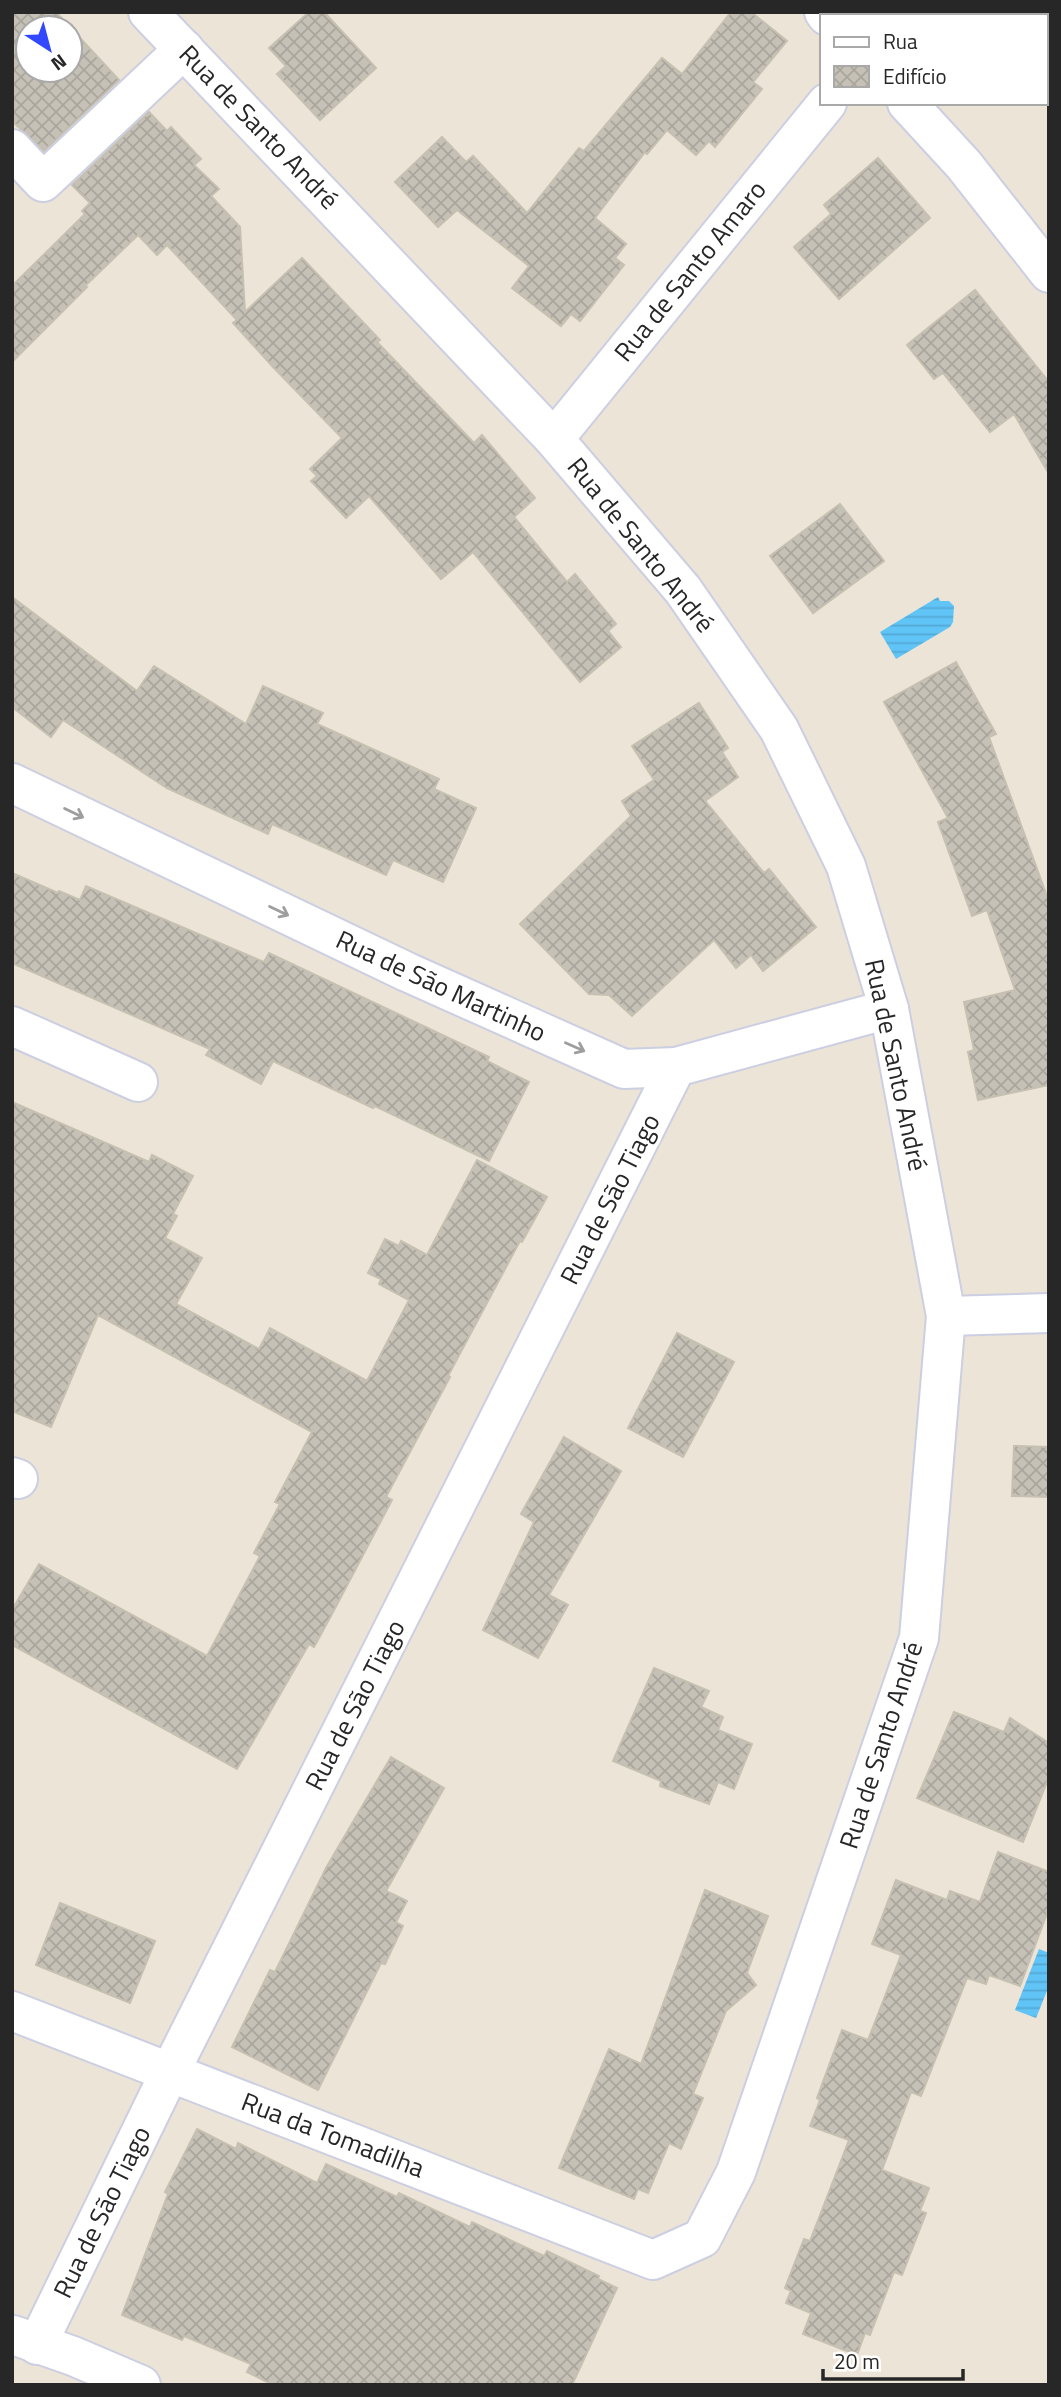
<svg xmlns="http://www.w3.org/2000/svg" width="1061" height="2397" font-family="'Titillium Web',sans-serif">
<defs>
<pattern id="water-rules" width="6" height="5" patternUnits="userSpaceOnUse" patternTransform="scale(1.75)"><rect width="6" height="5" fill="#60c4f7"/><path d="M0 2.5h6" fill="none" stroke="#53a8d4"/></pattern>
<pattern id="building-cross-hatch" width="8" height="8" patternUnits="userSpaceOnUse" patternTransform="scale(1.75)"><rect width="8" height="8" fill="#c6c1b7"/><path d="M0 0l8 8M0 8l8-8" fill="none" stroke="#aaa69d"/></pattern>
</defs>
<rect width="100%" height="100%" fill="#ece4d7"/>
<g fill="url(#water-rules)">
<polygon points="938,597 940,601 949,601 954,606 953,622 950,627 896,659 880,632"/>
<polygon points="1039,1949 1049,1953 1049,1986 1036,2018 1015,2010"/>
</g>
<g fill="url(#building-cross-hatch)" stroke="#c6c0b1" stroke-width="2" fill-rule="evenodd">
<path d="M 12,12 L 56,12 L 119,80 L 44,151 L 12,121 ZM 28,28 L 70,28 L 70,70 L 28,70 Z"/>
<polygon points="309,12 324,12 376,68 320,120 277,74 286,66 269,48"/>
<polygon points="731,12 751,12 787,41 753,82 762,89 715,147 709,141 696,155 667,130 647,154 645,152 595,218 626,244 615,258 624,265 580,321 571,314 561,326 512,288 529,266 457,210 438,227 395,182 442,137 466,162 473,156 527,213 579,148 584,151 662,58 682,74"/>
<polygon points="149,112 167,131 171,127 201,159 194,165 219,189 211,196 240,227 245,312 302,258 380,340 377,342 474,443 482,435 535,498 514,517 567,582 575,574 616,624 608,631 621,647 580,682 473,552 441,579 369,496 346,518 311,481 317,476 310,469 342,438 273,367 233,323 237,320 167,245 157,255 138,235 85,286 87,287 12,362 12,286 85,214 82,211 90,203 72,185"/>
<polygon points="878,158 930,218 839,299 794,247 831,214 824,205"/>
<polygon points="975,290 1049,382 1049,474 1014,414 990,432 943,373 934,379 907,345"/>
<polygon points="840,504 884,561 813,613 770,556"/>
<polygon points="12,597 137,691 154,666 246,724 263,686 323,713 317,724 439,779 434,789 476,808 443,882 393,860 386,875 272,824 268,834 167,788 63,720 51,737 12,707"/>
<polygon points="956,662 996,734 989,737 1049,902 1049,1085 978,1100 968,1052 974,1050 964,1002 1015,990 987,910 972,916 938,822 948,818 884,702"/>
<polygon points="699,703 728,748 722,752 738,777 705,801 764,873 769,869 816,927 763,971 751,955 736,968 714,940 632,1016 609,995 589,994 520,924 631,816 622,801 654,780 632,746"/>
<polygon points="12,873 58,893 59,891 80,900 86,886 264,962 269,953 489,1057 487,1061 529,1082 489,1161 375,1106 373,1108 273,1061 261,1084 206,1055 210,1049 12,963"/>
<polygon points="12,1102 149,1162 152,1155 193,1176 173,1214 177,1216 165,1238 202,1258 176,1304 259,1349 270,1328 367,1381 409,1300 379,1284 381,1279 368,1273 385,1239 399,1246 401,1241 427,1255 477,1160 547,1197 522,1242 520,1241 448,1376 450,1377 386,1497 392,1500 332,1614 314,1647 309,1644 237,1769 12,1645 12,1610 39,1564 207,1656 260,1556 254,1553 280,1504 275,1502 312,1432 98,1315 51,1427 12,1411"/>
<polygon points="677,1333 734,1362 683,1457 628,1428"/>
<polygon points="564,1437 621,1471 549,1595 568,1605 538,1658 483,1630 534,1522 521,1514"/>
<polygon points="1014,1446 1049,1447 1049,1497 1012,1496"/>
<polygon points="654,1668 709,1691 701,1707 723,1717 718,1730 752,1744 734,1789 718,1782 709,1804 660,1786 661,1781 613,1761"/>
<polygon points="954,1712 1004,1732 1010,1718 1049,1743 1049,1777 1023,1842 917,1798"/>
<polygon points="391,1757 444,1788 386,1891 407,1901 396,1922 403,1926 385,1964 381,1963 318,2090 232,2047 270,1970 275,1972 326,1868"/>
<polygon points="998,1852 1049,1872 1049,1908 1020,1986 989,1975 986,1984 967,1978 921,2096 911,2092 882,2170 929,2188 920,2211 926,2213 902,2275 894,2272 870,2335 865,2333 857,2355 803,2334 811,2313 786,2303 791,2291 785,2288 804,2239 810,2241 849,2140 810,2126 820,2100 817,2098 842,2030 868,2040 901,1955 872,1944 896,1880 947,1900 950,1891 980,1902"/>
<polygon points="705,1890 768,1916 747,1973 756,1985 726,2011 693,2094 703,2098 681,2149 669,2143 648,2193 638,2189 634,2199 559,2168 609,2049 641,2064"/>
<polygon points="60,1903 155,1941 130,2003 36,1965"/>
<polygon points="197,2129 236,2149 238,2143 317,2183 326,2164 397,2197 399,2193 470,2227 472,2222 544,2256 547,2251 599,2276 598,2279 617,2288 572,2385 273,2385 247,2372 251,2364 184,2336 182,2340 122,2315 168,2194 165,2192"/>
</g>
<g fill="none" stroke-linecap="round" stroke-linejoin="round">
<g stroke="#cccfe2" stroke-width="42">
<g id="minor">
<polyline points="824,12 827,16"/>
<polyline points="907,103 964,165 1049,273"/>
<polyline points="12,149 43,182 184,49"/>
<polyline points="554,439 827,103"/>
<polyline points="12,783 407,972 624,1069 676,1067 889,1009"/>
<polyline points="12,1026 138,1082"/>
<polyline points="946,1316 1049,1313"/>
<polyline points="12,1477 18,1479"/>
<polyline points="12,2011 653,2260 702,2238 736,2172 919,1638 946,1316 889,1009 846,866 779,729 683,590 554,439 148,12"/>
<polyline points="13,2335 73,2356 141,2385"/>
<polyline points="37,2345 170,2072 676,1067"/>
</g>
</g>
<use href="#minor" stroke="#fff" stroke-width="38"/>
</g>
<defs><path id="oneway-shaft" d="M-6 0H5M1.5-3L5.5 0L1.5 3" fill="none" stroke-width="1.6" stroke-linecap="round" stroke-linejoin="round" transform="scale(1.75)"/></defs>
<g stroke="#9e9e9e">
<use href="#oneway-shaft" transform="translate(74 813) rotate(26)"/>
<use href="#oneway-shaft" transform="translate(279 911) rotate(26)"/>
<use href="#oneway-shaft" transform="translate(575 1047) rotate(24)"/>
</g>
<g text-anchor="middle" stroke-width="7" stroke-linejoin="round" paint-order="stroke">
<g font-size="26" fill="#272727" stroke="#fff">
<text transform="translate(259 127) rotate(46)" y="9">Rua de Santo André</text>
<text transform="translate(690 271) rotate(-51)" y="9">Rua de Santo Amaro</text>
<text transform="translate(641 545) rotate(51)" y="9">Rua de Santo André</text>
<text transform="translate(441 986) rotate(25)" y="9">Rua de São Martinho</text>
<text transform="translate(896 1065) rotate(78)" y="9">Rua de Santo André</text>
<text transform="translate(610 1199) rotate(-63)" y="9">Rua de São Tiago</text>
<text transform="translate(355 1705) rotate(-63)" y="9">Rua de São Tiago</text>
<text transform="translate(881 1745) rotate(-72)" y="9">Rua de Santo André</text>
<text transform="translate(333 2135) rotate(21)" y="9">Rua da Tomadilha</text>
<text transform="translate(102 2212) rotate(-64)" y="9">Rua de São Tiago</text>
</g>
</g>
<rect width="1061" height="2397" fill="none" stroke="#272727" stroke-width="28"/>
<rect x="820" y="14" width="228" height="91" fill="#ffffff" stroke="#a9a9a9" stroke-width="2"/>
<rect x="834" y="37" width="35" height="10" fill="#ffffff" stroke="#a9a9a9" stroke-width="2"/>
<text x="883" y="49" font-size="21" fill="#272727">Rua</text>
<rect x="834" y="66" width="35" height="21" fill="url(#building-cross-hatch)" stroke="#a9a9a9" stroke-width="2"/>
<text x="883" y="84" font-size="21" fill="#272727">Edifício</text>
<g transform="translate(49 49) rotate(144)"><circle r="33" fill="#ffffff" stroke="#a9a9a9" stroke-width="2"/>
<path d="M0-5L12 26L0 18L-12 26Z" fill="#3148ff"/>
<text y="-10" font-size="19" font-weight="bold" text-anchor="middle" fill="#272727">N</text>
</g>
<path d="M823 2369v10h140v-10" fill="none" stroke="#272727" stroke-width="3.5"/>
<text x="834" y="2369" font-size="21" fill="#272727" stroke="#ffffff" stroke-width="5" paint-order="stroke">20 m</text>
</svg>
